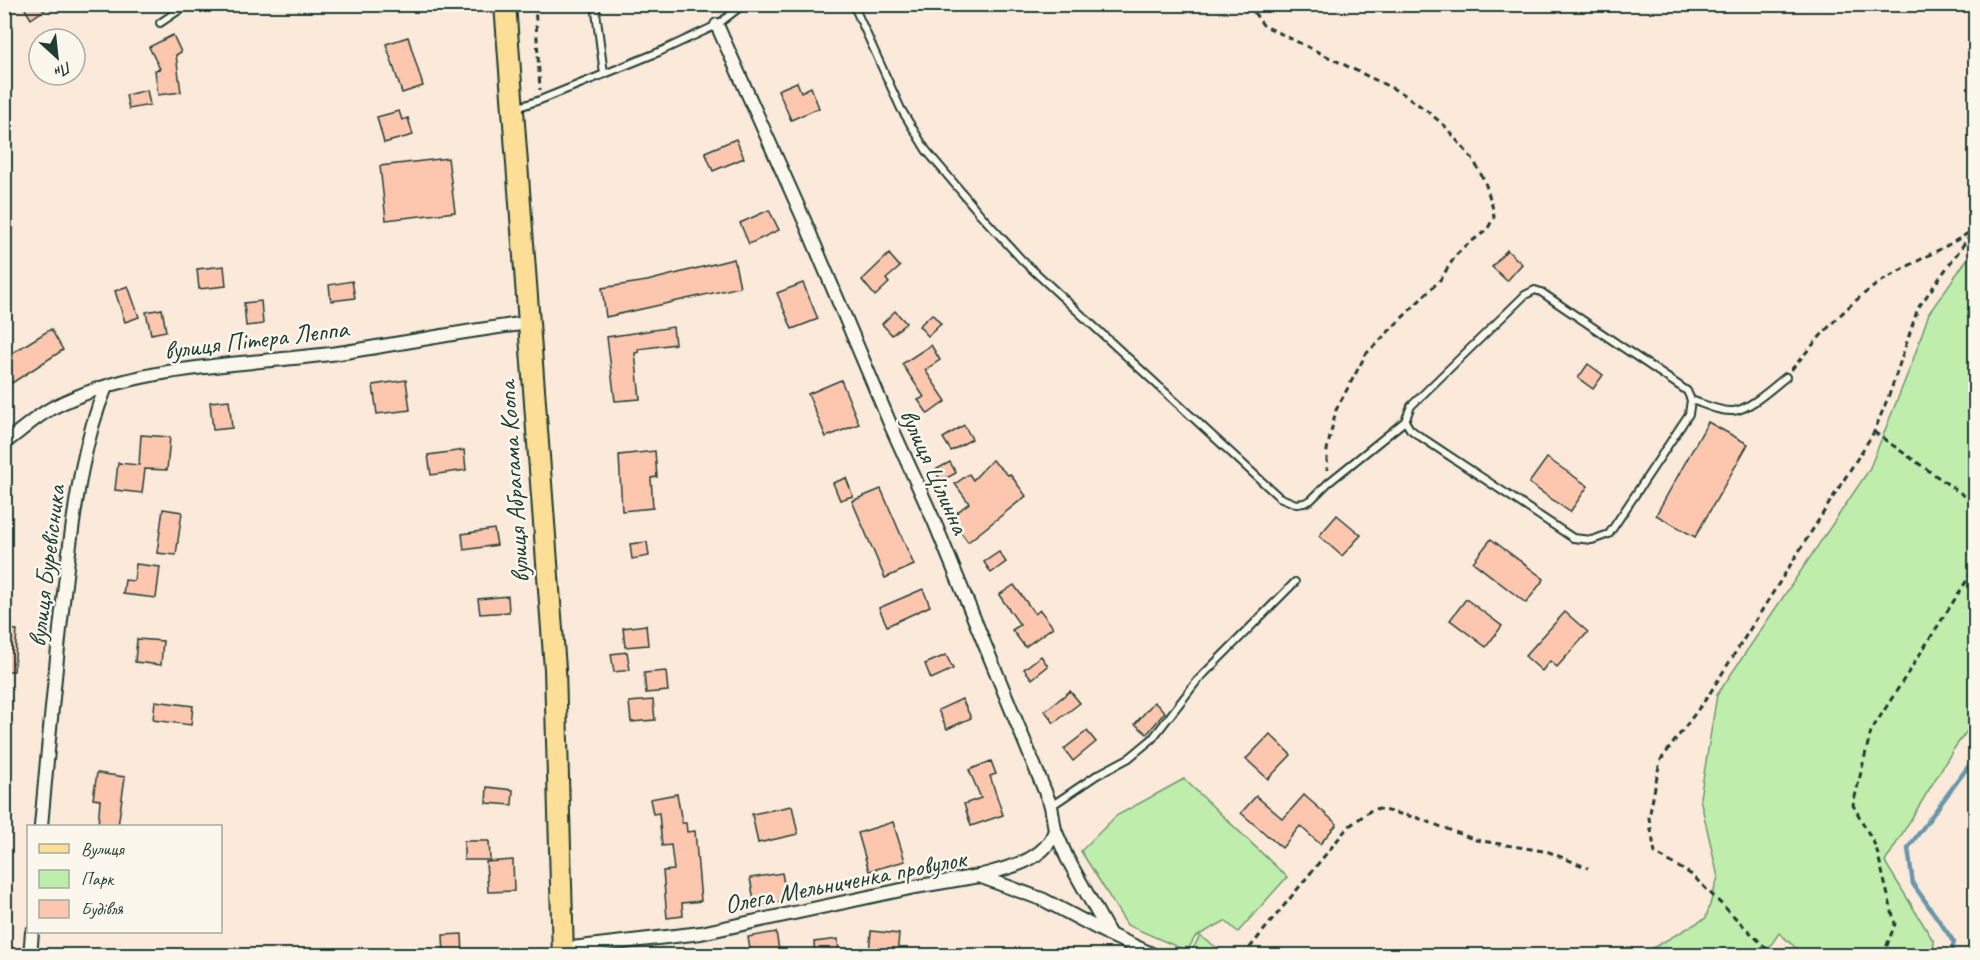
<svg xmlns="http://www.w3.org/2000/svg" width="1980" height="960" font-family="Caveat,sans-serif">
<rect width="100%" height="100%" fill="#fbe9d9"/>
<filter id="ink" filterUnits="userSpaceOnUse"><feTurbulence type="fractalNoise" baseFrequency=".0167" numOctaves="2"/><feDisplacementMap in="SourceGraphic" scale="12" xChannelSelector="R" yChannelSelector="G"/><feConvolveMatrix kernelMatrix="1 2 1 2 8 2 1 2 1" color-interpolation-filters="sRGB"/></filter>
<g filter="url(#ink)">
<g fill="#bfeeac" stroke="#6f9670" stroke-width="1.5">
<polygon points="1975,248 1975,720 1953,750 1885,862 1934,942 1933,955 1804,955 1779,933 1764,955 1640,955 1706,918 1718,877 1700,798 1717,695 1869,470 1912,363 1929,313"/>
<polygon points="1184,779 1287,877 1238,932 1225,921 1195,937 1187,951 1127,925 1081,851 1116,816"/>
<polygon points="1200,936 1225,953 1224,955 1198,955 1191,952"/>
</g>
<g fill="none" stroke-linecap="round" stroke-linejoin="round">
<polyline stroke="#6b96ac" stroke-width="4.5" points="1950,956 1954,942 1913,884 1908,848 1976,756"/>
</g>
<g fill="#fcc7ae" stroke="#1f3d34" stroke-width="1.5">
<polygon points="22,4 53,4 31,19"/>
<polygon points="173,35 181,52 176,55 181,92 158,95 155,70 160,69 149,47"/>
<polygon points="408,37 423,86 402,93 386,44"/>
<polygon points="797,82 801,92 811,87 819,108 791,120 778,90"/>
<polygon points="147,90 150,105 129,109 126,95"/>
<polygon points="399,111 402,120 408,118 413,135 384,143 377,117"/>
<polygon points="736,139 744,158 713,171 705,152"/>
<polygon points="448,158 455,212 386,220 380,166"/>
<polygon points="769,210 779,230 749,244 740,223"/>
<polygon points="1507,250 1522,264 1507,281 1492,267"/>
<polygon points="889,254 900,267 886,279 889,283 875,296 862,280"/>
<polygon points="734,259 740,287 606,317 602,288 647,281"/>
<polygon points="224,266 226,286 199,289 197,269"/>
<polygon points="352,281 355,298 331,301 329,285"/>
<polygon points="803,283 818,319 792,329 777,293"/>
<polygon points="128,286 139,317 125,322 115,291"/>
<polygon points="261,301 263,324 246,326 244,303"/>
<polygon points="162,309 166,331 151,334 146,312"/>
<polygon points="895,311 906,323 892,335 882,324"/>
<polygon points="932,314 941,324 928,336 919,326"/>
<polygon points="673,327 675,344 638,349 639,352 635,353 640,399 615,401 607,337"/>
<polygon points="51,329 63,350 12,383 4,373 4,358"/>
<polygon points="931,345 940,360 925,370 946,401 928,414 918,400 924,397 902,364"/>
<polygon points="1588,364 1603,375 1593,389 1578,378"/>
<polygon points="406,380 410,410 377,414 373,385"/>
<polygon points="841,380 859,424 826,437 808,394"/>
<polygon points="229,400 232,428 213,430 210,402"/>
<polygon points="1708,422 1748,444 1695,537 1656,515"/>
<polygon points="964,425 972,439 951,451 943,438"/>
<polygon points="141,435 170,437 167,470 145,469 142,493 115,490 118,463 139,465"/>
<polygon points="464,450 466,470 431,475 428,455"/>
<polygon points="655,451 657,477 651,478 653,508 622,511 619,455"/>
<polygon points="1547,458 1588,486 1570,512 1529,483"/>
<polygon points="992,460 1008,475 1010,474 1026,496 968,542 950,518 969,503 955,484 969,474 973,480"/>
<polygon points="950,462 956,473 941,481 935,470"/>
<polygon points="846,478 853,496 840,500 833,483"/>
<polygon points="881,489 914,565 885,578 852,501"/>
<polygon points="163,509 182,512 176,555 157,553"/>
<polygon points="1337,515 1361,535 1342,556 1319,536"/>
<polygon points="494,529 497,545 464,550 462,534"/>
<polygon points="1491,539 1544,579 1526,603 1473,562"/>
<polygon points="647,542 649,556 632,559 630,544"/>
<polygon points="999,552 1006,562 991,573 984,562"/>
<polygon points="136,564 160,567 156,598 123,594 125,580 134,581"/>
<polygon points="1014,585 1035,614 1040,610 1053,627 1025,647 1012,630 1020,625 999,595"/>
<polygon points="923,589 930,606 887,626 879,608"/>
<polygon points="508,596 509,612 480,614 478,599"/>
<polygon points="1466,599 1502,626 1486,647 1450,620"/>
<polygon points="1565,612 1588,632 1557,667 1550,661 1542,671 1525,656"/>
<polygon points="646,625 648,645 625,647 623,628"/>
<polygon points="4,629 17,630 14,671 4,671"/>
<polygon points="137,639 163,641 161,665 135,662"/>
<polygon points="627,652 630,670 614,672 611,654"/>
<polygon points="946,655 953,669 931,679 925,664"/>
<polygon points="1041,656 1048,666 1032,679 1024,669"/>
<polygon points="666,671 668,691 646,693 644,673"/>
<polygon points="1070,691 1080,703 1054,723 1045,711"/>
<polygon points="962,699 971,718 947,729 938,710"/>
<polygon points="653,700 655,720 631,722 629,702"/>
<polygon points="155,701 193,706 191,725 153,720"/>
<polygon points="1154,702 1165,712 1147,734 1135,724"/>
<polygon points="1087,731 1096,742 1073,761 1064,749"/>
<polygon points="1270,734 1291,755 1268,779 1246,759"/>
<polygon points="991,761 996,774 990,776 1003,815 971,826 964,804 981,798 969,770"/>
<polygon points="97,773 125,777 118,826 98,826 100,800 93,799"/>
<polygon points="487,787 513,790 512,805 486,803"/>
<polygon points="677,794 682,823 686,823 687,832 695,831 701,901 682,903 683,916 667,918 663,871 674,870 671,845 662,846 659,813 653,814 650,799"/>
<polygon points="1304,795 1337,824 1320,844 1300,826 1282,848 1241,813 1256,796 1283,819"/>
<polygon points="792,806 798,834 758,843 752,814"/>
<polygon points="893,822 905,861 869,871 858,833"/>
<polygon points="464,841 489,841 490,860 464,860"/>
<polygon points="513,860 514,891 488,892 486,862"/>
<polygon points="782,873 787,901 755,906 750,878"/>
<polygon points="871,931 899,934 897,956 869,953"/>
<polygon points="776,932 780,956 751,956 748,937"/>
<polygon points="462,934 463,956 444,956 443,935"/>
<polygon points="838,939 839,956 815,956 814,942"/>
</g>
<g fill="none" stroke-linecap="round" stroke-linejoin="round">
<g stroke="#1f3d34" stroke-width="10">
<g id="lane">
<polyline points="595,4 604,74"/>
<polyline points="853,4 901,109 926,150 980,214 1022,260 1279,497 1296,504 1304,503 1311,500 1328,483 1405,421 1411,406 1525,295 1535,290 1541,292 1687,391 1691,400 1689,414 1609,534 1592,540 1573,538 1418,435 1410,429 1405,421"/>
<polyline points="160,23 188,4"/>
<polyline points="516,108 540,100 659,52 717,25 744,4"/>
<path d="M 1691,400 C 1704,404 1719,412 1733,411 C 1749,410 1773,387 1786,377"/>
<polyline points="1051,806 1097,775 1129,758 1152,739 1197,681 1295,582"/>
<polyline points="599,956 600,946"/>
</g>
</g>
<g stroke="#1f3d34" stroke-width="16">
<g id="street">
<polyline points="717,25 805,222 891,426 934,521 1051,806 1055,830 1067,858 1110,935"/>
<path d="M 4,443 C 20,432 35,417 52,408 C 142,362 247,366 345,352 C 406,343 467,330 529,323"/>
<path d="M 41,826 C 49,737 57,648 68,559 C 76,500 83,442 106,387"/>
<path d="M 979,876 C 1007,868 1046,861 1055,830"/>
<polyline points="563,949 701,933 915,887 979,876 1044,900 1110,935 1156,956"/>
<polyline points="30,956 32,932"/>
</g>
</g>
<g stroke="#1f3d34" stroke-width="24">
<polyline id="primary" points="505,4 555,669 563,956"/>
</g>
<g stroke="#1f3d34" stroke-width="3" stroke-dasharray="6 4.5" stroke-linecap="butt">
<polyline points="535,4 540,90"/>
<polyline points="1248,4 1263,25 1402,93 1426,110 1445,126 1474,161 1485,182 1493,209 1494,217 1487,230 1468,244 1456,255 1440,280 1366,354 1336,410 1327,450 1327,470"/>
<path d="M 1791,370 C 1818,339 1844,306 1879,283 C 1910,263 1945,249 1976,228"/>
<polyline points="1874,432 1976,504"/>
<polyline points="1243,956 1348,827 1374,808 1418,818 1476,840 1549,852 1588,868"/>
<polyline points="1774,956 1692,875 1655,853 1649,818 1660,761 1708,696 1874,432 1891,390 1918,308 1974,230"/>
<polyline points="1883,956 1895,924 1876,847 1853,805 1871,731 1976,566"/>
</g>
<use href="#lane" stroke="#fbf7ec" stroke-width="6"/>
<use href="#street" stroke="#fbf7ec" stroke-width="12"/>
<use href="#primary" stroke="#fcde96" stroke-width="20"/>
</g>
</g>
<g text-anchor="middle" stroke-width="5" stroke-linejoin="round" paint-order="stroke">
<g font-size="26" fill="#1f3d34" stroke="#fbf7ec">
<text transform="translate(256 339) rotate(-7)" y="9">вулиця Пітера Леппа</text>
<text transform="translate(935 471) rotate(66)" y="9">вулиця Цілинна</text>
<text transform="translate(513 482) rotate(-94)" y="9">вулиця Абрагама Коопа</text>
<text transform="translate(46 566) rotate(-83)" y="9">вулиця Буревісника</text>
<text transform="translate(845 881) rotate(-11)" y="9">Олега Мельниченка провулок</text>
</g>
</g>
<rect width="1980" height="960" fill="none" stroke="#fbf7ec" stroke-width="24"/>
<rect x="12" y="12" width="1956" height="936" fill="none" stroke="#1f3d34" stroke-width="2" filter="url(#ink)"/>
<rect x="27" y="825" width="195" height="108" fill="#fbf7ec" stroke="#a3ada2" stroke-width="1.5"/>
<rect x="39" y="844" width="30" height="9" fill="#fcde96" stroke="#a3ada2" stroke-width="1.5"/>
<text x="81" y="855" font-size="18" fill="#1f3d34">Вулиця</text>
<rect x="39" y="870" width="30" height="18" fill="#bfeeac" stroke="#a3ada2" stroke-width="1.5"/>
<text x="81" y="885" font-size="18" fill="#1f3d34">Парк</text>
<rect x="39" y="900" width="30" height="18" fill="#fcc7ae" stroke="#a3ada2" stroke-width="1.5"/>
<text x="81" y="915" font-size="18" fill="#1f3d34">Будівля</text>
<g transform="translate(57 57) rotate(153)"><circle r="28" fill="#fbf7ec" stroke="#a3ada2" stroke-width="1.5"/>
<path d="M0-4.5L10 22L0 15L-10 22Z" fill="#1f3d34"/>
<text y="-9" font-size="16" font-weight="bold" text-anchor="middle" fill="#1f3d34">Пн</text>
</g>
</svg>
